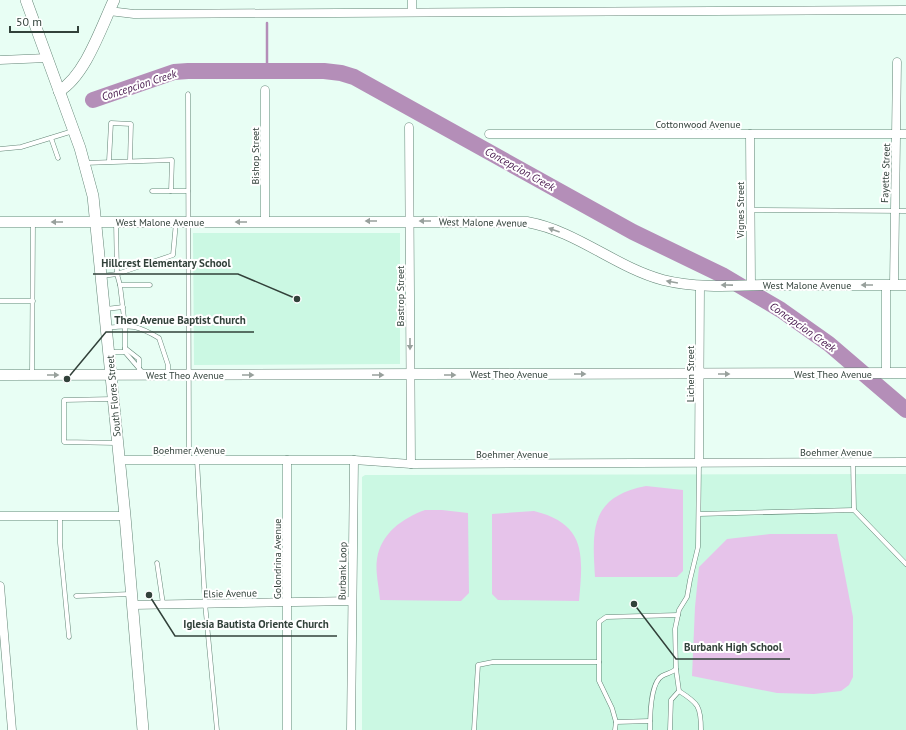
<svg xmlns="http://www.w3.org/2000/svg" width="906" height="730" font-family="'PT Sans',sans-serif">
<rect width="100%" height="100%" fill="#e8fef4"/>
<g fill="#cbf8e3">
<polygon points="193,233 400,233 400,364 194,365"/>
<polygon points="906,474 906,730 362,730 362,477 365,475"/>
</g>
<g fill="#e6c3ea">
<path d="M 646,486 L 683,490 L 683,571 L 677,577 L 595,577 C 592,529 590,497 646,486 Z"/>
<path d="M 425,510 L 442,510 L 468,513 L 469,593 L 461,601 L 380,600 C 379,587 375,571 377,559 C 381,533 403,518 425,510 Z"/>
<path d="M 534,511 C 587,524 583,556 579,601 L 498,600 L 492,594 L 492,514 Z"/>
<polygon points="770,534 837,534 853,617 853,677 849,685 841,691 814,694 777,693 692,676 695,607 699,567 727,539"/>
</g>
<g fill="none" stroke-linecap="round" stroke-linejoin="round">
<polyline stroke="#b48eb8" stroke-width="2.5" points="267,23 267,71"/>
<polyline stroke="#b48eb8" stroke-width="16" points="93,100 174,72 188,71 324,71 341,73 354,77 633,232 722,275 781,310 829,344 906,410"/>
<g stroke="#638576" stroke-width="5">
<g id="service">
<polyline points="188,94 189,460"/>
<polyline points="51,138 58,158"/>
<polyline points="0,149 21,147 73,131"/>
<polyline points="109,161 111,123 131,124 130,160"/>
<polyline points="84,163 172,160 171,191"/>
<polyline points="152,191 188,191"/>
<polyline points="750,210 906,211"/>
<polyline points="116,222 117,274 120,285 150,285"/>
<polyline points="102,276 117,274 173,255 176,222"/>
<polyline points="0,301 33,301"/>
<polyline points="106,309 123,307"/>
<path d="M 107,328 C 132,325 137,325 159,338 L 168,365 L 168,375"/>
<polyline points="125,348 139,359 139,369"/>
<polyline points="110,352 125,352 125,326 120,285"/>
<polyline points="125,352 143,373"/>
<polyline points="32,375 33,222"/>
<polyline points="113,399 64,400 64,442 116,443"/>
<polyline points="197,460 205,603 217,730"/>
<polyline points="853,462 854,510"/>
<polyline points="699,514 854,510 906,564"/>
<polyline points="60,516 60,543 69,637"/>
<polyline points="157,563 163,604"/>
<polyline points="76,596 131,594"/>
<path d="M 679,691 C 698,703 701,706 701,730"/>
<polyline points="616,722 612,708 599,681 599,622 606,617 678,615"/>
<polyline points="474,730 478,665 493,662 599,662"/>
<polyline points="615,730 616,722 650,721"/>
<path d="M 650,730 C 650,717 650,683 662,676 C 667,673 672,673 676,669 L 675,629 L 679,610 L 687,597 L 690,580 L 698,547 L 699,463"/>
<polyline points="670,730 671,700 679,691 676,669"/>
</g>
</g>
<g stroke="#638576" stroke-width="9">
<g id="minor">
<polyline points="109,11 134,14 906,10"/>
<polyline points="412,12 412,0"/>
<polyline points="0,60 47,58"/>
<polyline points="265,90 265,222"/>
<polyline points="409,127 411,464"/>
<polyline points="489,134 906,134"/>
<polyline points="750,134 751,286"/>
<polyline points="894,285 897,62"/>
<polyline points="886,373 886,285"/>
<polyline points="119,460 354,460 411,464 906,462"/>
<polyline points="699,463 700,285"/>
<polyline points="0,516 125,516"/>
<polyline points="0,586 12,730"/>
<polyline points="133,605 352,601"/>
<polyline points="287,730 287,460"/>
<polyline points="351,730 354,460"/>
</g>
</g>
<g stroke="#638576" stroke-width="11">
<g id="tertiary">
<path d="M 0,222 L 527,222 C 577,231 615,267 663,280 C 695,288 730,286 763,285 C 811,285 858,285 906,285"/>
<polyline points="0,375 906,373"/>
</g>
</g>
<g stroke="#638576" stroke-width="12">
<g id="secondary">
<polyline points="26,0 80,148 93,196 125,516 143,730"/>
<path d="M 59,91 C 85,76 101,28 114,0"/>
</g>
</g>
<use href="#service" stroke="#fff" stroke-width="4"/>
<use href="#minor" stroke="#fff" stroke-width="8"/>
<use href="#tertiary" stroke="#fff" stroke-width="10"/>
<use href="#secondary" stroke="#fff" stroke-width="11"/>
</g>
<defs><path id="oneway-solid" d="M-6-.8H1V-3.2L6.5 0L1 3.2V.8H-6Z"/></defs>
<g fill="#98a09c">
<use href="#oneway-solid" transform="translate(371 221) rotate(180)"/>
<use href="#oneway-solid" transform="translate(425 221) rotate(180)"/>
<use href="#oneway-solid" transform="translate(57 222) rotate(180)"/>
<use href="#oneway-solid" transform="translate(241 222) rotate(180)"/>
<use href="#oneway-solid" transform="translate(554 230) rotate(-160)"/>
<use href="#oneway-solid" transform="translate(672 282) rotate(-170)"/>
<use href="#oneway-solid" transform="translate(727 285) rotate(-179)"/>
<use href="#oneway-solid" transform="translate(867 285) rotate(180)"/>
<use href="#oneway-solid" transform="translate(410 344) rotate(90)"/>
<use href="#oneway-solid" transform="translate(580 374)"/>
<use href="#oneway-solid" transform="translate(724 374)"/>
<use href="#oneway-solid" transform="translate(53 375)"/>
<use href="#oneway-solid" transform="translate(248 375)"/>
<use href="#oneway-solid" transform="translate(378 375)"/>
<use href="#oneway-solid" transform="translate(450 375)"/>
</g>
<g text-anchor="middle" stroke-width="4" stroke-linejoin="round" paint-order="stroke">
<g font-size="10" fill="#32413a" stroke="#fff">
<text x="698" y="128">Cottonwood Avenue</text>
<text transform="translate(255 156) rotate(-90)" y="4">Bishop Street</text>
<text transform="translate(885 173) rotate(-88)" y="4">Fayette Street</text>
<text transform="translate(740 210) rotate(-90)" y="4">Vignes Street</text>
<text x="160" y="226">West Malone Avenue</text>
<text transform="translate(483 222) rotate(1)" y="4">West Malone Avenue</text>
<text x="807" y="289">West Malone Avenue</text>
<text transform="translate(400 296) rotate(-90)" y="4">Bastrop Street</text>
<text x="509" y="378">West Theo Avenue</text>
<text transform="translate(690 374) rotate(-90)" y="4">Lichen Street</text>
<text x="833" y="378">West Theo Avenue</text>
<text x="185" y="379">West Theo Avenue</text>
<text transform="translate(113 396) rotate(-95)" y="4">South Flores Street</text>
<text x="189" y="454">Boehmer Avenue</text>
<text x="836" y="456">Boehmer Avenue</text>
<text x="512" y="458">Boehmer Avenue</text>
<text transform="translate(277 559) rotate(-90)" y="4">Golondrina Avenue</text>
<text transform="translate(342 571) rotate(-89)" y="4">Burbank Loop</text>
<text transform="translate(230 593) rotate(-1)" y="4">Elsie Avenue</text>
</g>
<g font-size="11" font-style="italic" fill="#44154a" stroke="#fff">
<text transform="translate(139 85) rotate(-18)" y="4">Concepcion Creek</text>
<text transform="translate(520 169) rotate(29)" y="4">Concepcion Creek</text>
<text transform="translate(803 327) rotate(35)" y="4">Concepcion Creek</text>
</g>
</g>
<path fill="none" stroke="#32413a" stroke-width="1.5" d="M297 299L238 274H93M67 379L106 332H254M149 595L175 636H337M634 604L676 659H790"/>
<g fill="#32413a" stroke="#fff" stroke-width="1.5">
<circle cx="297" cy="299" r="4"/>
<circle cx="67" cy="379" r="4"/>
<circle cx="149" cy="595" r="4"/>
<circle cx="634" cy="604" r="4"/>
</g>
<g font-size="11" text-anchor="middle" font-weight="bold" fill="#32413a" stroke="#fff" stroke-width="4" stroke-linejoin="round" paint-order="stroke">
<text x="166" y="267">Hillcrest Elementary School</text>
<text x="180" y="324">Theo Avenue Baptist Church</text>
<text x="256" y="628">Iglesia Bautista Oriente Church</text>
<text x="733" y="651">Burbank High School</text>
</g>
<path d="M10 26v6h68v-6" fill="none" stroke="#32413a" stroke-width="2"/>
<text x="16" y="26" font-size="12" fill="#32413a" stroke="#ffffff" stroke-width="3" paint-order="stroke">50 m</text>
</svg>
